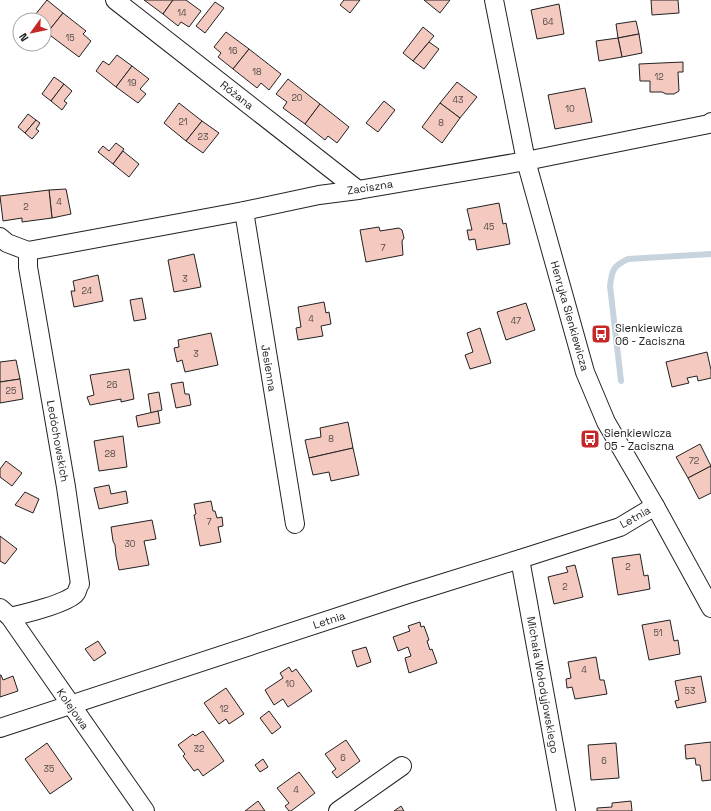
<svg xmlns="http://www.w3.org/2000/svg" width="711" height="811" font-family="'Space Grotesk',sans-serif">
<rect width="100%" height="100%" fill="#fff"/>
<g fill="none" stroke-linecap="round" stroke-linejoin="round">
<path stroke="#c7d3dd" stroke-width="6" d="M 621,381 L 610,286 C 612,270 613,266 628,259 L 711,254"/>
</g>
<g fill="#f3c9c0" stroke="#222">
<polygon points="47,0 63,13 47,33 44,30 44,20 31,20"/>
<polygon points="144,0 173,0 163,14"/>
<polygon points="173,0 186,0 201,11 189,27 181,22 178,26 163,14"/>
<polygon points="344,0 360,0 350,13 340,5"/>
<polygon points="424,0 450,0 440,13"/>
<polygon points="651,0 678,0 679,13 652,15"/>
<polygon points="215,2 224,8 205,33 196,26"/>
<polygon points="559,4 564,34 537,39 531,10"/>
<polygon points="63,13 86,31 83,34 91,41 79,57 47,33"/>
<polygon points="636,21 639,34 618,38 616,24"/>
<polygon points="423,27 434,36 413,61 403,53"/>
<polygon points="226,32 249,49 233,69 218,57 221,53 214,47"/>
<polygon points="639,34 642,53 622,57 618,38"/>
<polygon points="618,38 622,57 599,61 596,41"/>
<polygon points="429,42 439,49 424,69 413,61"/>
<polygon points="249,49 281,74 269,90 261,83 257,88 233,69"/>
<polygon points="117,55 132,66 116,87 96,71 103,61 109,65"/>
<polygon points="683,62 683,72 678,72 679,91 674,94 666,94 662,92 650,92 650,81 640,81 639,64"/>
<polygon points="132,66 149,79 140,89 146,94 138,103 116,87"/>
<polygon points="54,77 64,84 51,101 42,94"/>
<polygon points="288,79 320,104 305,124 283,108 287,102 276,94"/>
<polygon points="457,82 477,97 460,118 440,103"/>
<polygon points="64,84 72,91 64,101 67,103 62,110 51,101"/>
<polygon points="585,88 592,122 555,129 548,95"/>
<polygon points="384,101 395,110 378,132 366,123"/>
<polygon points="179,103 202,121 186,141 164,123"/>
<polygon points="440,103 460,118 442,143 422,127"/>
<polygon points="320,104 349,127 337,143 328,136 325,140 305,124"/>
<polygon points="28,114 36,120 25,133 18,127"/>
<polygon points="36,120 40,123 36,129 39,131 32,139 25,133"/>
<polygon points="202,121 219,133 203,153 186,141"/>
<polygon points="116,143 124,149 113,164 98,152 103,146 109,151"/>
<polygon points="123,151 139,164 129,177 113,164"/>
<polygon points="66,189 71,214 52,218 49,190"/>
<polygon points="49,190 52,218 22,222 22,218 3,221 0,196"/>
<polygon points="499,203 503,224 506,223 510,244 477,250 475,239 469,240 467,230 472,230 467,209"/>
<polygon points="379,227 380,231 399,228 402,230 404,238 402,241 403,255 366,262 360,230"/>
<polygon points="194,254 201,287 174,292 168,260"/>
<polygon points="98,275 103,301 74,307 71,291 75,291 73,281"/>
<polygon points="142,298 146,319 134,321 130,300"/>
<polygon points="324,302 326,313 329,312 331,324 321,326 323,336 298,340 296,328 301,327 298,307"/>
<polygon points="526,303 535,330 506,340 497,312"/>
<polygon points="480,328 491,363 470,369 465,355 473,352 467,333"/>
<polygon points="211,333 218,365 185,372 182,360 177,362 174,348 179,347 178,340"/>
<polygon points="707,352 711,370 711,378 698,381 697,376 687,378 689,383 672,387 666,362"/>
<polygon points="16,360 20,379 0,382 0,362"/>
<polygon points="129,369 134,399 121,402 121,399 90,405 87,397 94,395 90,375"/>
<polygon points="20,379 23,399 0,403 0,382"/>
<polygon points="183,382 185,394 189,394 191,405 176,408 171,384"/>
<polygon points="159,392 162,410 151,413 148,394"/>
<polygon points="158,411 160,423 138,427 136,416"/>
<polygon points="348,422 353,448 309,458 305,440 321,437 320,428"/>
<polygon points="123,436 127,467 99,471 94,441"/>
<polygon points="700,444 711,466 688,478 676,457"/>
<polygon points="353,448 359,475 331,481 329,472 313,475 309,458"/>
<polygon points="6,461 22,473 12,486 0,477 0,469"/>
<polygon points="711,466 711,493 699,499 688,478"/>
<polygon points="109,485 111,494 126,491 128,503 99,509 94,488"/>
<polygon points="25,492 39,499 33,513 15,505"/>
<polygon points="211,501 213,511 215,511 217,518 222,517 223,526 218,527 221,542 200,546 194,515 196,514 194,504"/>
<polygon points="152,520 156,539 144,541 149,565 119,570 116,556 115,545 113,541 111,527"/>
<polygon points="0,536 17,549 5,564 0,561"/>
<polygon points="640,554 644,576 648,575 650,589 618,595 612,558"/>
<polygon points="575,565 583,597 554,604 548,577 568,572 566,567"/>
<polygon points="670,620 674,641 678,640 680,654 649,660 642,625"/>
<polygon points="420,622 421,627 424,626 429,640 427,641 430,650 432,649 437,663 409,673 405,658 411,656 408,647 398,651 393,637 410,631 408,626"/>
<polygon points="98,641 106,653 94,661 85,649"/>
<polygon points="366,647 371,662 357,667 352,651"/>
<polygon points="596,657 600,680 604,680 607,694 575,699 572,687 567,688 566,679 571,678 568,662"/>
<polygon points="289,667 292,672 296,669 312,691 288,707 283,699 274,705 265,690 283,678 280,673"/>
<polygon points="0,675 1,675 3,680 13,676 18,691 0,697"/>
<polygon points="701,676 706,702 677,708 675,701 679,700 675,681"/>
<polygon points="226,688 244,714 229,724 226,719 219,724 204,703"/>
<polygon points="269,711 281,727 272,734 260,718"/>
<polygon points="203,731 224,761 203,776 198,769 194,771 183,756 185,754 178,745 193,734 195,736"/>
<polygon points="346,740 360,761 337,778 332,772 336,769 325,754"/>
<polygon points="711,742 711,780 702,781 700,765 696,765 695,758 686,759 685,745"/>
<polygon points="47,743 72,779 50,794 25,759"/>
<polygon points="616,743 619,778 591,780 588,745"/>
<polygon points="263,759 268,767 260,772 255,765"/>
<polygon points="299,772 315,793 291,811 289,811 285,806 289,803 277,788"/>
<polygon points="258,801 265,811 245,811"/>
<polygon points="631,801 632,811 597,811 597,808 612,807 612,803"/>
<polygon points="401,806 404,811 394,811"/>
</g>
<g fill="none" stroke-linecap="round" stroke-linejoin="round">
<g stroke="#222" stroke-width="20">
<g id="street">
<polyline points="115,0 358,190"/>
<polyline points="494,0 526,161 585,372 606,422 655,506 711,608"/>
<polyline points="244,211 295,524"/>
<path d="M 0,237 L 7,243 L 28,251 L 28,267 L 66,487 L 80,584 C 78,586 78,590 76,593 C 70,603 23,614 10,617"/>
<polyline points="28,251 244,211 319,195 358,190 526,161 709,124 711,122"/>
<polyline points="520,559 566,811"/>
<polyline points="0,608 10,617 145,811"/>
<polyline points="0,728 408,594 520,559 620,527 655,506"/>
<polyline points="338,811 402,766"/>
</g>
</g>
<use href="#street" stroke="#fff" stroke-width="18"/>
</g>
<defs>
<g id="bus-square" transform="scale(1)"><rect x="-9" y="-9" width="18" height="18" rx="4" fill="#c62828" stroke="#fff"/><path d="M-5-6H5V4H4V6H2V4H-2V6H-4V4H-5ZM-3.5-4V0h7V-4ZM-3.5 1.2v1.5H-2V1.2ZM2 1.2v1.5H3.5V1.2Z" fill="#fff"/></g>
</defs>
<g fill-rule="evenodd">
<use href="#bus-square" x="601" y="334"/>
<use href="#bus-square" x="590" y="439"/>
</g>
<g text-anchor="middle" stroke-width="3" stroke-linejoin="round" paint-order="stroke">
<g font-size="9" fill="#564c4a">
<text x="182" y="16">14</text>
<text x="548" y="25">64</text>
<text x="70" y="41">15</text>
<text x="233" y="54">16</text>
<text x="257" y="75">18</text>
<text x="659" y="80">12</text>
<text x="132" y="86">19</text>
<text x="297" y="101">20</text>
<text x="458" y="103">43</text>
<text x="570" y="112">10</text>
<text x="183" y="125">21</text>
<text x="441" y="126">8</text>
<text x="203" y="140">23</text>
<text x="59" y="205">4</text>
<text x="26" y="210">2</text>
<text x="489" y="230">45</text>
<text x="383" y="251">7</text>
<text x="185" y="282">3</text>
<text x="87" y="294">24</text>
<text x="311" y="322">4</text>
<text x="516" y="324">47</text>
<text x="196" y="357">3</text>
<text x="112" y="388">26</text>
<text x="11" y="394">25</text>
<text x="331" y="442">8</text>
<text x="110" y="457">28</text>
<text x="694" y="464">72</text>
<text x="209" y="525">7</text>
<text x="130" y="547">30</text>
<text x="628" y="570">2</text>
<text x="565" y="590">2</text>
<text x="658" y="636">51</text>
<text x="584" y="673">4</text>
<text x="290" y="687">10</text>
<text x="690" y="694">53</text>
<text x="224" y="712">12</text>
<text x="199" y="752">32</text>
<text x="343" y="761">6</text>
<text x="604" y="764">6</text>
<text x="49" y="772">35</text>
<text x="296" y="793">4</text>
</g>
<g font-size="11" fill="#222" stroke="#fff">
<text transform="translate(237 95) rotate(38)" y="4">Różana</text>
<text transform="translate(370 187) rotate(-9)" y="4">Zaciszna</text>
<text transform="translate(570 316) rotate(74)" y="4">Henryka Sienkiewicza</text>
<text transform="translate(269 368) rotate(81)" y="4">Jesienna</text>
<text transform="translate(58 441) rotate(80)" y="4">Ledóchowskich</text>
<text transform="translate(635 517) rotate(-29)" y="4">Letnia</text>
<text transform="translate(329 620) rotate(-18)" y="4">Letnia</text>
<text transform="translate(543 685) rotate(80)" y="4">Michała Wołodyjowskiego</text>
<text transform="translate(73 709) rotate(55)" y="4">Kolejowa</text>
</g>
<g font-size="11" fill="#222" stroke="#fff" text-anchor="start">
<text x="615" y="332">Sienkiewicza<tspan x="615" dy="13">06 - Zaciszna</tspan></text>
<text x="604" y="437">Sienkiewicza<tspan x="604" dy="13">05 - Zaciszna</tspan></text>
</g>
</g>
<g transform="translate(32 32) rotate(237)"><circle r="19" fill="#ffffff" stroke="#a7a7a7"/>
<path d="M0-3L7 15L0 10L-7 15Z" fill="#c62828"/>
<text y="-6" font-size="11" font-weight="bold" text-anchor="middle" fill="#222222">N</text>
</g>
</svg>
